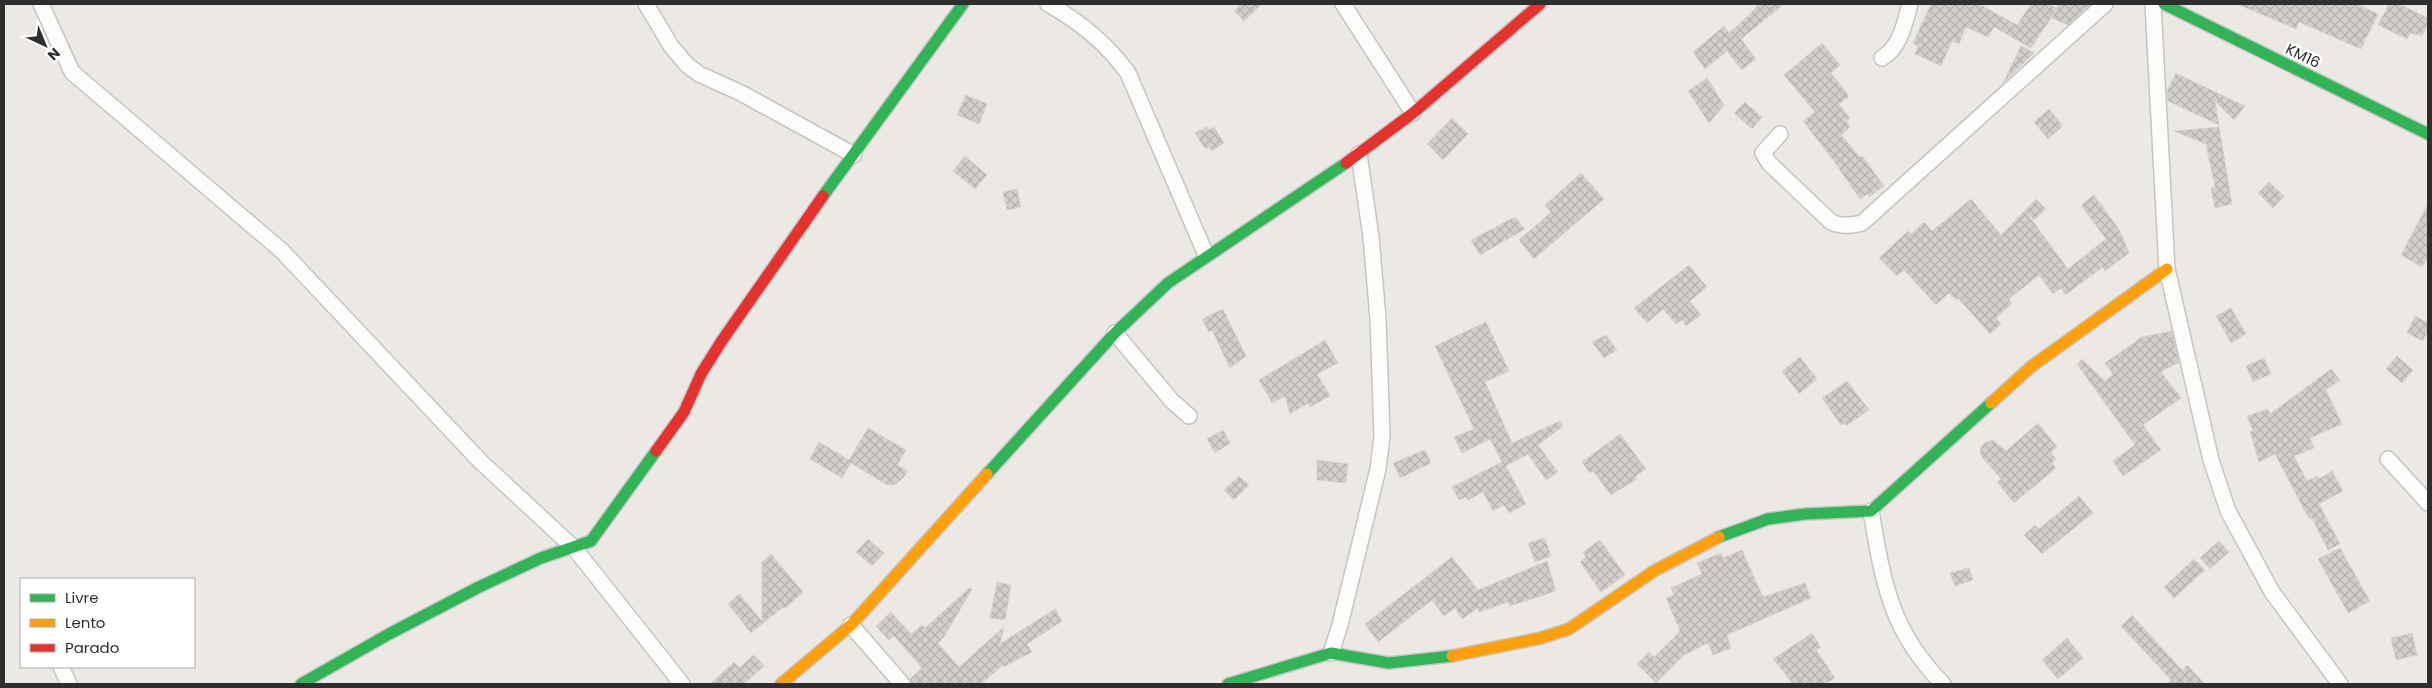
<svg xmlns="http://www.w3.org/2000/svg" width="2432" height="688" font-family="Poppins,sans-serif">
<defs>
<pattern id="building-cross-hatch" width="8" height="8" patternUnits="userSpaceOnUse" patternTransform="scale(1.25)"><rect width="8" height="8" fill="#d1cecb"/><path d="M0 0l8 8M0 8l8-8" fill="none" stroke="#b4b1af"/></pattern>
</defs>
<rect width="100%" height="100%" fill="#ece8e4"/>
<g fill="url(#building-cross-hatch)" stroke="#d7d4d0">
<polygon points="1241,4 1262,4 1244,21 1234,11"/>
<polygon points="1759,4 1784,4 1741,39 1756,59 1742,70 1727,51 1705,69 1693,52 1724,26 1729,33 1747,17"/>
<polygon points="1931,4 1979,4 2017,25 2031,4 2045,4 2057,8 2059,4 2091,4 2068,25 2052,18 2057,9 2031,48 1994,27 1988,37 1966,27 1959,44 1952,41 1941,66 1915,54 1918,46 1913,43"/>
<polygon points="2237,4 2357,4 2378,14 2361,49 2299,22 2296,29"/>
<polygon points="2389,4 2399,4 2428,18 2428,24 2422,36 2410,33 2407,39 2378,25"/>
<polygon points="1822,43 1840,65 1831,73 1849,96 1839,104 1850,118 1846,121 1850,127 1841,135 1859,156 1863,157 1884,186 1869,197 1867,194 1860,199 1833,160 1803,121 1815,112 1784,75"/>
<polygon points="2021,46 2034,53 2003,83"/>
<polygon points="2176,73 2213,91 2245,106 2234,120 2215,101 2219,125 2168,101 2167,91"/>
<polygon points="1707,78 1724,105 1709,123 1688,91"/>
<polygon points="966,95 987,104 979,124 957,115"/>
<polygon points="1745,102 1762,117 1752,129 1734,113"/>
<polygon points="2049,109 2063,126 2048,139 2034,122"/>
<polygon points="1452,118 1468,134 1443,160 1427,144"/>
<polygon points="1207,127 1209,130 1214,127 1224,143 1212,151 1209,147 1205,149 1195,133"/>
<polygon points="2219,127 2232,204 2215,208 2211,188 2215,187 2206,144 2174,131"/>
<polygon points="965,156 987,175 975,189 953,171"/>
<polygon points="1581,173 1604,199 1534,259 1519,240 1551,212 1545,205"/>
<polygon points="2269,182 2284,196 2273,208 2258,193"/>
<polygon points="1017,189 1021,207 1007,210 1003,192"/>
<polygon points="2094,195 2120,231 2129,253 2105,271 2103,267 2065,295 2061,288 2053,294 2039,275 2009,299 2012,303 1996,318 2001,324 1990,334 1958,298 1956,300 1949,293 1936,305 1904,270 1897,276 1879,258 1908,231 1911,234 1924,222 1932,231 1971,199 2001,235 2036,199 2046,209 2034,220 2026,212 2068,269 2106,239 2081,205"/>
<polygon points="2428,204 2428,257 2422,267 2401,255"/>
<polygon points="1515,217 1525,229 1480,255 1471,240"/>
<polygon points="1689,265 1707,287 1690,301 1701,315 1686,326 1682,320 1676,324 1663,309 1647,323 1634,308"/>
<polygon points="2231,308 2246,334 2231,343 2216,316"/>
<polygon points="1223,309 1246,356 1230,368 1212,330 1209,332 1202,319"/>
<polygon points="2415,316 2428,323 2428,331 2423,341 2407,333"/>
<polygon points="1486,322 1509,371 1485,382 1512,443 1560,421 1563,426 1538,445 1558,472 1546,480 1528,454 1506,466 1526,504 1509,513 1504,505 1493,511 1483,492 1468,500 1466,497 1459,500 1452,487 1502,462 1490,439 1462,453 1454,437 1474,429 1435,346"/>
<polygon points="2172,331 2179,362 2161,372 2181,398 2143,425 2161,450 2123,476 2113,461 2135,445 2077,364 2082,359 2105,381 2113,374 2105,363 2142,337"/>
<polygon points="1606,335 1617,350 1604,358 1592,342"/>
<polygon points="1325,340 1338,363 1317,374 1330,396 1310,407 1308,403 1290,414 1285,396 1272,403 1259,380"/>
<polygon points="2397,356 2413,370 2402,383 2386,369"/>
<polygon points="1800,357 1817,379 1799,394 1782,371"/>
<polygon points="2264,358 2271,374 2253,382 2246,366"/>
<polygon points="2331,369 2340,380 2326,390 2342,424 2310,438 2314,448 2294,456 2307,481 2317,476 2319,479 2332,471 2343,491 2319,504 2340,544 2328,550 2312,518 2309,519 2275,454 2259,462 2250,432 2253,431 2247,416 2268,409 2270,414"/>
<polygon points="1847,381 1869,410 1846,426 1844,423 1841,425 1822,398"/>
<polygon points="2038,423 2057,447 2051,452 2056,459 2052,463 2056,468 2014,503 1997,482 2001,479 1982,457 1980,452 1981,447 1984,443 1993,440 2006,451"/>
<polygon points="868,428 906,450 897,465 908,471 903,478 896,484 887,485 851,463 842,478 810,459 819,442 849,460"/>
<polygon points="1223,430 1230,443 1215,453 1207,439"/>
<polygon points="1620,434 1646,469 1635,477 1637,479 1611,495 1593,471 1590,473 1582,462"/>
<polygon points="1425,450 1431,463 1400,478 1393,463"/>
<polygon points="1317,460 1348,464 1346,483 1317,480"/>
<polygon points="1239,476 1249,485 1234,500 1224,490"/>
<polygon points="2079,496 2093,513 2042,554 2024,535 2035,525 2039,529"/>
<polygon points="1545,538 1551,556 1535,562 1528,543"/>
<polygon points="868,539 884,553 872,566 856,552"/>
<polygon points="1600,540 1625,575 1601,592 1580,562 1586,557 1583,552"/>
<polygon points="2219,541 2229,552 2210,569 2200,558"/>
<polygon points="2340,548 2370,601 2348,613 2318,559"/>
<polygon points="1742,550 1763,597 1805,583 1811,598 1727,635 1731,648 1713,655 1708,643 1684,655 1656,683 1637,664 1649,652 1654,657 1680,631 1666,598 1674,595 1671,588 1702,574 1697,563 1721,553 1723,558"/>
<polygon points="771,554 803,592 787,607 782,608 751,633 728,604 739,594 762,621 762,562"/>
<polygon points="1452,557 1478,590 1547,561 1556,591 1510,606 1508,602 1479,612 1478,608 1462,619 1455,608 1444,616 1432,600 1378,642 1365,624"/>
<polygon points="2194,559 2205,570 2174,598 2164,587"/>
<polygon points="1969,568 1973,580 1955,586 1950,573"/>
<polygon points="997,582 1011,585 1005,620 990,618"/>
<polygon points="969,588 972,589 944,637 938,643 959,667 1004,627 1000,644 1055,609 1062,621 1027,644 1032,652 1004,667 1003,665 981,684 911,684 910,679 922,668 894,636 889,640 876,626 891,612 911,634 922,625 925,628"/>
<polygon points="2132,615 2182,670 2187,665 2205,684 2167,684 2171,680 2121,626"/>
<polygon points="1812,633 1821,647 1816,650 1835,678 1825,684 1793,684 1773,659"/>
<polygon points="2412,633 2417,655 2396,660 2391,638"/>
<polygon points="2067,638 2083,658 2058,679 2042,660"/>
<polygon points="754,655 764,666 744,684 710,684 734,662 739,668"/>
</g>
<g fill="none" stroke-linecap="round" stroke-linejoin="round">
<g stroke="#c5c4c5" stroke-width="18">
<g id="street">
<polyline points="41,4 72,72 282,251 481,462 575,549 682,684"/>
<polyline points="646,4 671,46 687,65 699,74 741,93 854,155"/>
<path d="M 1048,4 C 1081,22 1106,43 1128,73 L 1206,255"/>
<polyline points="1343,4 1413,113"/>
<polyline points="2153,4 2167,269 2211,460 2228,511 2272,592 2340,684"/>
<path d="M 1882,58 C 1901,46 1904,25 1910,4"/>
<path d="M 1780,134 L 1763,153 L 1769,163 L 1831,222 C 1841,227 1851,226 1862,223 L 2105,4"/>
<polyline points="1115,333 1172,401 1189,416"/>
<polyline points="2388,459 2428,503"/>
<path d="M 1871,511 C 1883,581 1890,631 1943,684"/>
<polyline points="851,625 902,684"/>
<polyline points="1331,653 1340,625 1378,469 1382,436 1378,318 1371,237 1359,154"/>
<polyline points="61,667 69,684"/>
</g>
</g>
<g stroke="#c5c4c5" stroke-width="14">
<g id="fast">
<polyline points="2164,4 2428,134"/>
<polyline points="823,196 963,4"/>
<polyline points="987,474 1115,333 1168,283 1346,163"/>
<polyline points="1719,537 1768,519 1805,514 1871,511 1991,403"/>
<polyline points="301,684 389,634 479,587 541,558 591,541 656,451"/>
<polyline points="1228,684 1331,653 1389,663 1452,656"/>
</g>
</g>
<g stroke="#c5c4c5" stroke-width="14">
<g id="slow">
<polyline points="1991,403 2032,366 2167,269"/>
<polyline points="1452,656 1541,638 1569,629 1654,571 1719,537"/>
<polyline points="781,684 851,625 987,474"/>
</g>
</g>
<g stroke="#c5c4c5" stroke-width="14">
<g id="jam">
<polyline points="1346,163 1413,113 1540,4"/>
<polyline points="656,451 684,412 701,374 721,342 823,196"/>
</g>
</g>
<use href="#street" stroke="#fcfcfb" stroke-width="15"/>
<use href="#fast" stroke="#30b455" stroke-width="11"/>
<use href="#slow" stroke="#ff9f0a" stroke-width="11"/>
<use href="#jam" stroke="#e5322d" stroke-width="11"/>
</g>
<g text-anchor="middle" stroke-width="5" stroke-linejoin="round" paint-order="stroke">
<g font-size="15" fill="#2e2e2e" stroke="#fff">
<text transform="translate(2303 56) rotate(26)" y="5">KM16</text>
</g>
</g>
<rect width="2432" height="688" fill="none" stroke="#2e2e2e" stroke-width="10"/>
<rect x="20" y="578" width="175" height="90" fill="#ffffff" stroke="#ababab"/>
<rect x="30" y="594" width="25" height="8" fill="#30b455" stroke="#ababab"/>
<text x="65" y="603" font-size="15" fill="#2e2e2e">Livre</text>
<rect x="30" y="619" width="25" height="8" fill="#ff9f0a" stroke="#ababab"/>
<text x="65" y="628" font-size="15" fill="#2e2e2e">Lento</text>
<rect x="30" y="644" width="25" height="8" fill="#e5322d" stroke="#ababab"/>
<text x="65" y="653" font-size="15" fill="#2e2e2e">Parado</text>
<g transform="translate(45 45) rotate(136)" stroke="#ffffff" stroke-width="4" paint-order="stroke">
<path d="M0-4L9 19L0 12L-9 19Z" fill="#2e2e2e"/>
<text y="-8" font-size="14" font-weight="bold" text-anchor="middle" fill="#2e2e2e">N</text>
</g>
</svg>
